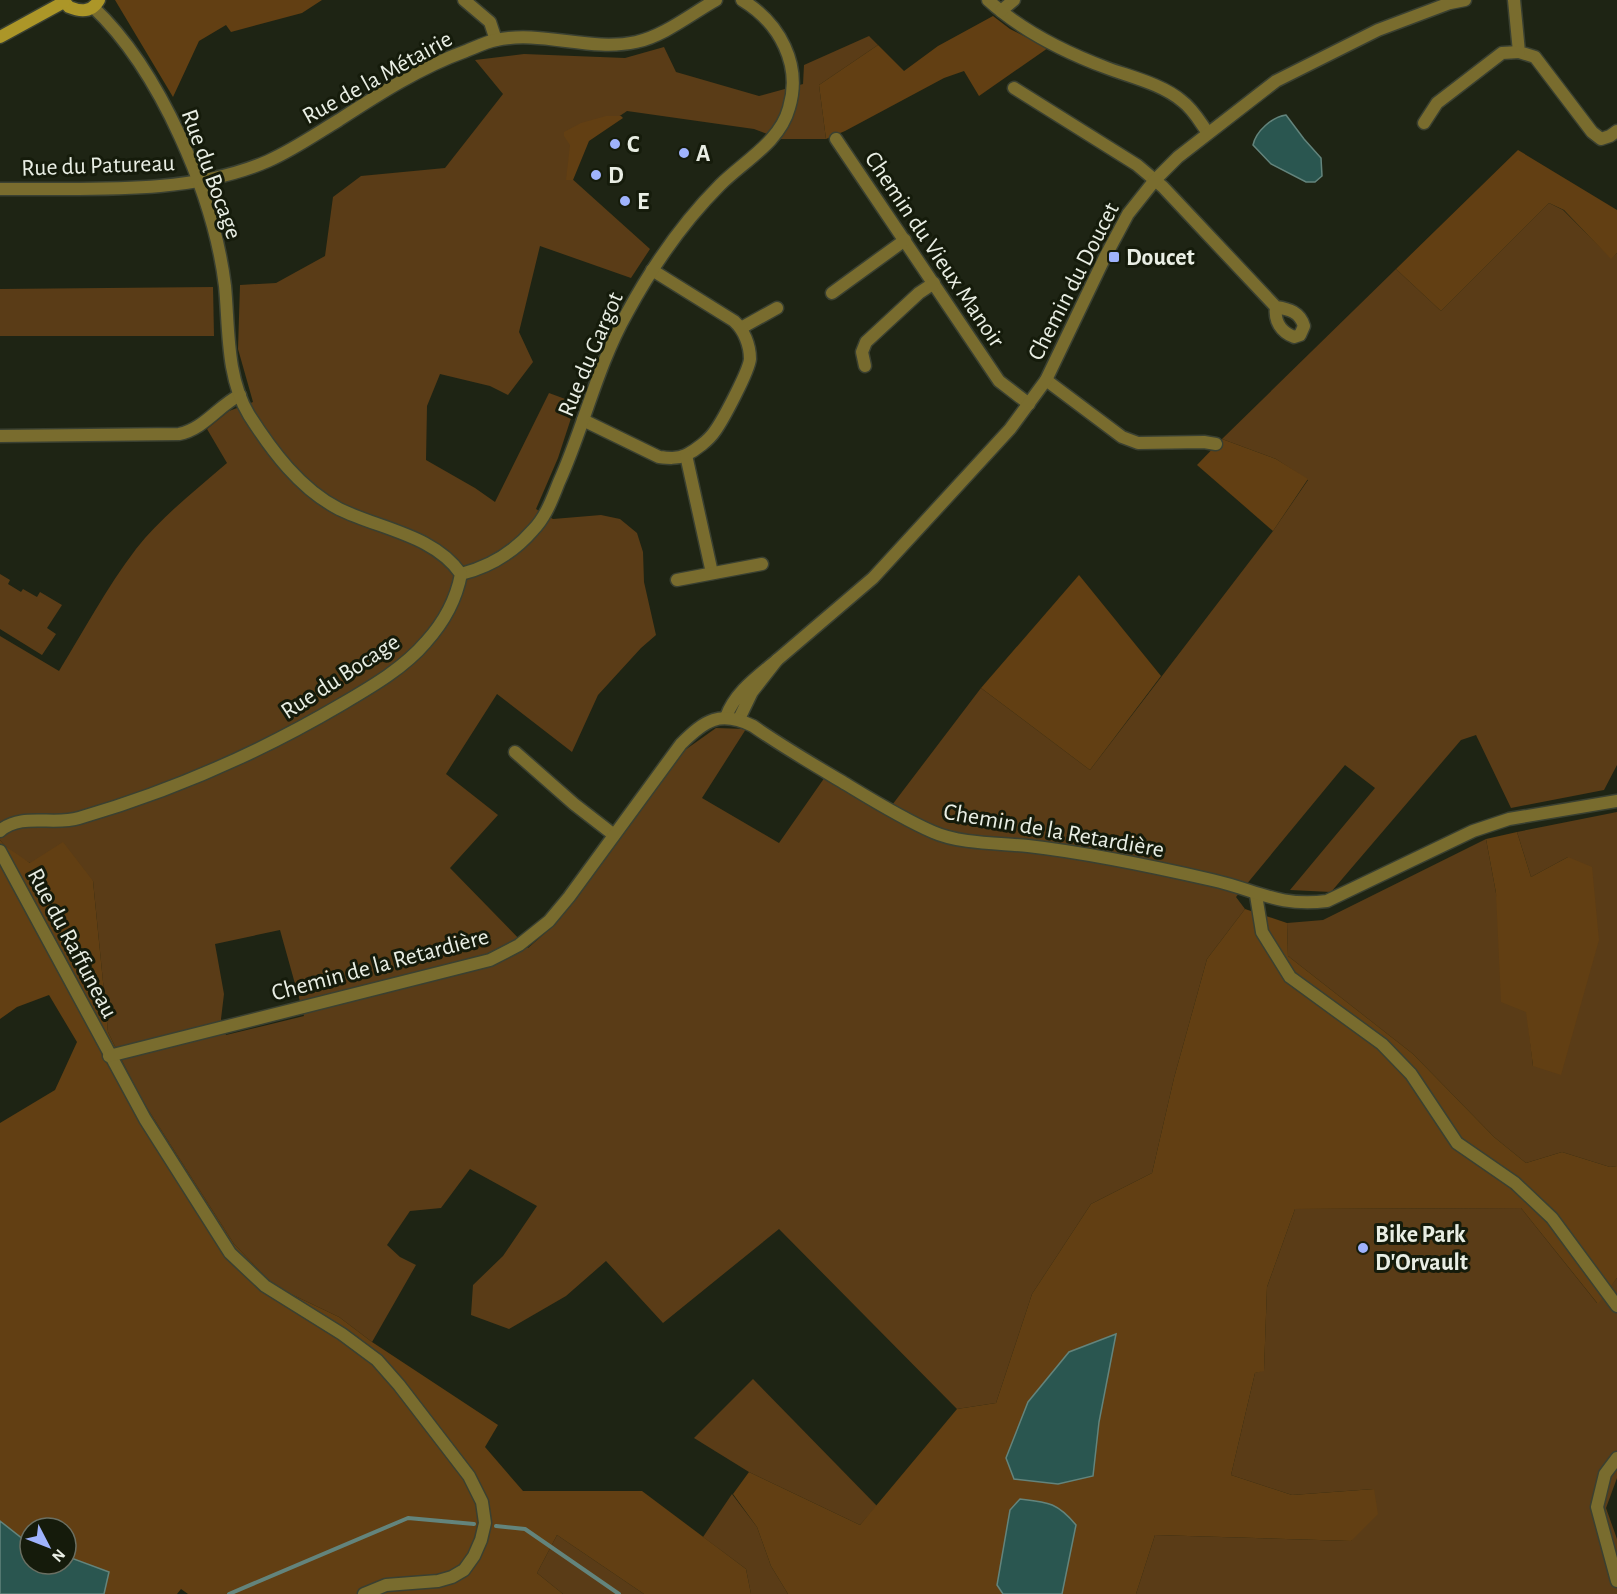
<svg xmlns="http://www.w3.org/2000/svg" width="1617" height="1594" font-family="'Alegreya Sans',sans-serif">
<rect width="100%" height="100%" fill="#1e2414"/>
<g fill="#5a3c17" fill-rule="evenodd">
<path d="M 869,36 L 878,45 L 819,85 L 826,139 L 780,139 L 754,129 L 627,111 L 586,139 L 570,177 L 650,249 L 631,278 L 540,246 L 519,332 L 533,362 L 508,395 L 490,386 L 440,374 L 427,406 L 426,460 L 475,488 L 495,502 L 549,393 L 576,403 L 558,458 L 536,509 L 553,519 L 601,515 L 620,519 L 637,533 L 643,552 L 644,582 L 656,635 L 641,648 L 598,695 L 572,752 L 497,694 L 446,774 L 498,815 L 450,868 L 528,948 L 552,927 L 685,750 L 716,728 L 746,729 L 702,798 L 779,843 L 825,777 L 886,813 L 981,688 L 1090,770 L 1273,531 L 1308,480 L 1276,459 L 1222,439 L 1396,269 L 1441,311 L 1549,203 L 1563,210 L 1611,258 L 1617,253 L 1617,765 L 1604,790 L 1511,808 L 1476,735 L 1461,740 L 1331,892 L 1290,890 L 1375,788 L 1345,765 L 1236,897 L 1245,909 L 1207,959 L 1174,1078 L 1152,1173 L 1091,1204 L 1032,1294 L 996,1403 L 957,1409 L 779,1229 L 663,1323 L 606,1261 L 566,1296 L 509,1329 L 471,1315 L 473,1285 L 503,1256 L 537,1206 L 470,1169 L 441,1208 L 410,1211 L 387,1245 L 400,1257 L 416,1265 L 372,1342 L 339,1317 L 274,1286 L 234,1244 L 140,1097 L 108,1032 L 93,881 C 61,872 21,868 0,840 L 0,636 L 59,671 C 84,630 107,587 136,549 C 162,516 196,490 227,463 L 207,429 L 229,411 L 253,402 L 238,349 L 240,285 L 276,283 L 325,256 L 333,197 L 361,176 L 445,168 L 503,94 L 475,60 L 524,54 L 625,58 L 664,47 L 676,72 L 759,96 L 803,84 L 804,65 ZM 280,930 L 304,1016 L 226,1035 L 221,1019 L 224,994 L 215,944 Z"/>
<polygon points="213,287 214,336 0,336 0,289"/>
<polygon points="0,574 10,580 8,584 21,592 23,589 37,597 40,592 62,605 47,628 56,634 42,655 0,629"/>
<polygon points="1617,812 1617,1166 1610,1167 1562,1152 1526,1163 1494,1137 1413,1054 1288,956 1287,923 1323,920 1486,839 1496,893 1527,1012 1533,1066 1568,857 1531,877 1517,832"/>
<polygon points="1521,1208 1597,1303 1617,1278 1617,1478 1606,1508 1617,1539 1617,1594 1136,1594 1155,1535 1351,1541 1374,1489 1292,1495 1231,1475 1255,1373 1264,1370 1267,1287 1295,1209"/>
<polygon points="753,1379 877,1506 860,1525 749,1472 694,1438"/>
<polygon points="732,1494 757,1527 771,1566 788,1594 751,1594 746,1569 703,1537"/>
<polygon points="557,1535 644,1594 563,1594 537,1573"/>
</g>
<g fill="#623f13" fill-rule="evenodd">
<polygon points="115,0 322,0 302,13 231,32 226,25 199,41 173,97"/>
<polygon points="993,16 1010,29 1048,48 979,96 964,71 944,78 845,131 826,139 819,85 878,45 904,71 938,46"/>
<polygon points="606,116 621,116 623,118 589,141 573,180 566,180 570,145 564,136 564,132 581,123"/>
<polygon points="1518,150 1617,210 1617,253 1611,259 1564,210 1549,203 1441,311 1396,269"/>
<polygon points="1222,439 1276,459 1308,479 1273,531 1197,465"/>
<polygon points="1079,575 1161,676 1090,770 981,688"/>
<polygon points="1517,832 1531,877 1568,857 1592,867 1599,940 1561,1075 1533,1066 1526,1012 1501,1002 1496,893 1486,839"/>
<polygon points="0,840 5,846 30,863 63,842 93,881 108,1032 140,1097 234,1244 274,1286 339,1317 372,1342 498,1425 485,1447 523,1491 642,1491 746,1569 751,1594 644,1594 557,1535 537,1573 563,1594 188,1594 181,1589 177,1594 104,1594 109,1572 66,1556 66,1528 30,1528 30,1542 23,1539 0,1521 0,1123 55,1090 77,1042 49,995 17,1007 0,1019"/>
<path d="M 1245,909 L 1287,923 L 1288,956 L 1413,1054 L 1494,1137 L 1526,1163 L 1562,1152 L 1610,1167 L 1617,1166 L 1617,1278 L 1598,1304 L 1521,1208 L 1295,1209 L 1267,1287 L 1264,1371 L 1255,1373 L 1231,1475 L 1292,1495 L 1374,1489 L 1378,1514 L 1351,1541 L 1155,1535 L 1136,1594 L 1062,1594 L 1076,1525 L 997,1585 L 1003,1594 L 788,1594 L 771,1566 L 757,1527 L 733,1494 L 749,1472 L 860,1525 L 957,1409 L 996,1403 L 1032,1294 L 1091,1204 L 1152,1173 L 1174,1078 L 1207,959 ZM 1115,1334 L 1099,1422 L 1093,1475 L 1028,1402 L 1069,1352 Z"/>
</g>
<g fill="#2a5650" stroke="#63847c" stroke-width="1.5">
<path d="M 1286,115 L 1304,139 L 1321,158 L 1322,176 L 1315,182 L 1306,182 L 1271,164 L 1253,145 C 1256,131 1272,117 1286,115 Z"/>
<polygon points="1116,1334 1099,1422 1093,1476 1058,1484 1014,1479 1006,1458 1028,1402 1069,1352"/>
<path d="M 1020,1499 C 1047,1502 1057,1502 1076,1525 L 1062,1594 L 1003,1594 L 997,1585 L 1010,1510 Z"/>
<polygon points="0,1521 23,1539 30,1542 30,1564 66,1564 66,1556 109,1572 104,1594 0,1594"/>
</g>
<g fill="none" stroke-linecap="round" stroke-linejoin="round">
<g stroke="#63847c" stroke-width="4">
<polyline points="496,1526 525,1529 619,1594"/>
<polyline points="229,1594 408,1518 474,1524"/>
</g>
<g stroke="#3a4031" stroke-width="15">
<g id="minor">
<polyline points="464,0 490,22 496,40"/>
<path d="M 988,0 C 1022,31 1064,52 1107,68 C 1131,77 1162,84 1182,101 C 1193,109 1200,122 1208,133"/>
<polyline points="1514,0 1519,52 1535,57 1592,132 1601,139 1610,136 1617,131"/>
<polyline points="1001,11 1014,0"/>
<path d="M 1014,88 L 1137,165 L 1163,187 L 1276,307 C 1289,309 1300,312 1304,326 L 1300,335 L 1294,337 C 1281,332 1274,321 1276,307"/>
<polyline points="1424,123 1437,103 1502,53 1519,52"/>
<polyline points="836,139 999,381 1029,404"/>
<path d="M 0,189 C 86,188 188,196 268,161 C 293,150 316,134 339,120 C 379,94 421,67 466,51 C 476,47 486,42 496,40 C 542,30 590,52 636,42 C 664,36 691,14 716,0"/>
<polyline points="832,293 905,240"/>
<polyline points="741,328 777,308"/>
<polyline points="865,366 862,352 866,342 919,293 934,283"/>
<polyline points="1046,380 1122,437 1138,443 1204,442 1216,444"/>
<path d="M 583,420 L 659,457 C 668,458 677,459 686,455 C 696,450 709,440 715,431 C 723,420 749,371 750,359 C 750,345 744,330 734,321 L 652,270"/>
<path d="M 0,436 L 179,434 C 204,429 218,406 240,395"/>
<polyline points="686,455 712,573"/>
<path d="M 461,574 C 489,567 514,552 533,530 C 546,517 552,499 559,482 C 584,427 597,366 627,313 C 652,267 683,222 720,185 C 744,161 780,142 789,108 C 802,65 780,23 742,0"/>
<polyline points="677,580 762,564"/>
<polyline points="777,660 873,578 1010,429 1046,380 1105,257 1128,214 1155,180 1178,157 1276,81 1378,30 1450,3 1465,0"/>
<path d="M 726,717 C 735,692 757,677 777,660 L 752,692 L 739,719"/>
<polyline points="515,752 574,804 614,835"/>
<path d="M 0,831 C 21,812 54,826 79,818 C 172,791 259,753 342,704 C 371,687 404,668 426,642 C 444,622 456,601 461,574 C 434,535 380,529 339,509 C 300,489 272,451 249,415 C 226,377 229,328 225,286 C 214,196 160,70 93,7"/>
<polyline points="1256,895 1262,932 1290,977 1382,1044 1411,1074 1457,1143 1515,1183 1552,1218 1617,1306"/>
<polyline points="1617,1458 1605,1474 1597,1507 1617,1581"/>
</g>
</g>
<g stroke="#3a4031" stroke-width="15">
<g id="tertiary">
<polyline points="0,851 145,1119 230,1253 265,1286 342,1334 377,1360 399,1385 469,1476 482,1502 485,1523 481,1540 474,1556 464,1570 452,1577 438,1581 386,1585 364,1594"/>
<path d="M 109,1056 L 490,960 L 519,945 L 549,921 L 569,897 L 681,744 C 705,720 720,710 753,726 C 783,747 814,765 846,784 C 874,801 903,819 933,832 C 960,844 999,843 1028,846 C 1089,853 1151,866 1212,880 C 1257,890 1277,907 1327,901 L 1473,831 L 1509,819 L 1617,801"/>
</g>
</g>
<g stroke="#3a4031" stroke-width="15">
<g id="secondary">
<path d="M 63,0 L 69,7 C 81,12 92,12 99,0"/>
<polyline points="0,37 64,2"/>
</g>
</g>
<use href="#minor" stroke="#796c2e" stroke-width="12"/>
<use href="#tertiary" stroke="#796c2e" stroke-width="12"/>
<use href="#secondary" stroke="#ac9628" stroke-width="12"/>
</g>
<g fill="#9fb3fd" stroke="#151b0b" stroke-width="2">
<circle cx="615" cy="144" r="6"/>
<circle cx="684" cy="153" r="6"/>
<circle cx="596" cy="175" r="6"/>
<circle cx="625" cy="201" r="6"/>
<rect x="1108" y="251" width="12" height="12" rx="3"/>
<circle cx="1363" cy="1248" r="6"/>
</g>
<g text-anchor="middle" stroke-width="6" stroke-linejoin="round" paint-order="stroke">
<g font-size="24" fill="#e9eee4" stroke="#151b0b">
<text transform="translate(377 77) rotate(-29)" y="8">Rue de la Métairie</text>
<text transform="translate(98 165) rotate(-2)" y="8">Rue du Patureau</text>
<text transform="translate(212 174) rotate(70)" y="8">Rue du Bocage</text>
<text transform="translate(935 249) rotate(56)" y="8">Chemin du Vieux Manoir</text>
<text transform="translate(1073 281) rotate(-63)" y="8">Chemin du Doucet</text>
<text transform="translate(590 354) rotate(-67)" y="8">Rue du Gargot</text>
<text transform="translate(340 676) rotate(-33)" y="8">Rue du Bocage</text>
<text transform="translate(1054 830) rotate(10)" y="8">Chemin de la Retardière</text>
<text transform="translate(73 943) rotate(62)" y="8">Rue du Raffuneau</text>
<text transform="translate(380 964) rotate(-15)" y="8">Chemin de la Retardière</text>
</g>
<g font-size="24" font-weight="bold" fill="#e9eee4" stroke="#151b0b" text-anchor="start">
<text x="627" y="152">C</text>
<text x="696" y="161">A</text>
<text x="608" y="183">D</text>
<text x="637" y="209">E</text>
<text x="1126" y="265">Doucet</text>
<text x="1375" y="1242">Bike Park<tspan x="1375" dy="28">D'Orvault</tspan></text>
</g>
</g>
<g transform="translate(48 1546) rotate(132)"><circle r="28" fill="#151b0b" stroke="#6a6f62" stroke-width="1.5"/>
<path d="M0-4.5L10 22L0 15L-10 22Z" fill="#9fb3fd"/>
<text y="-9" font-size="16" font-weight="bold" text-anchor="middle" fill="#e9eee4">N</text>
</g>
</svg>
